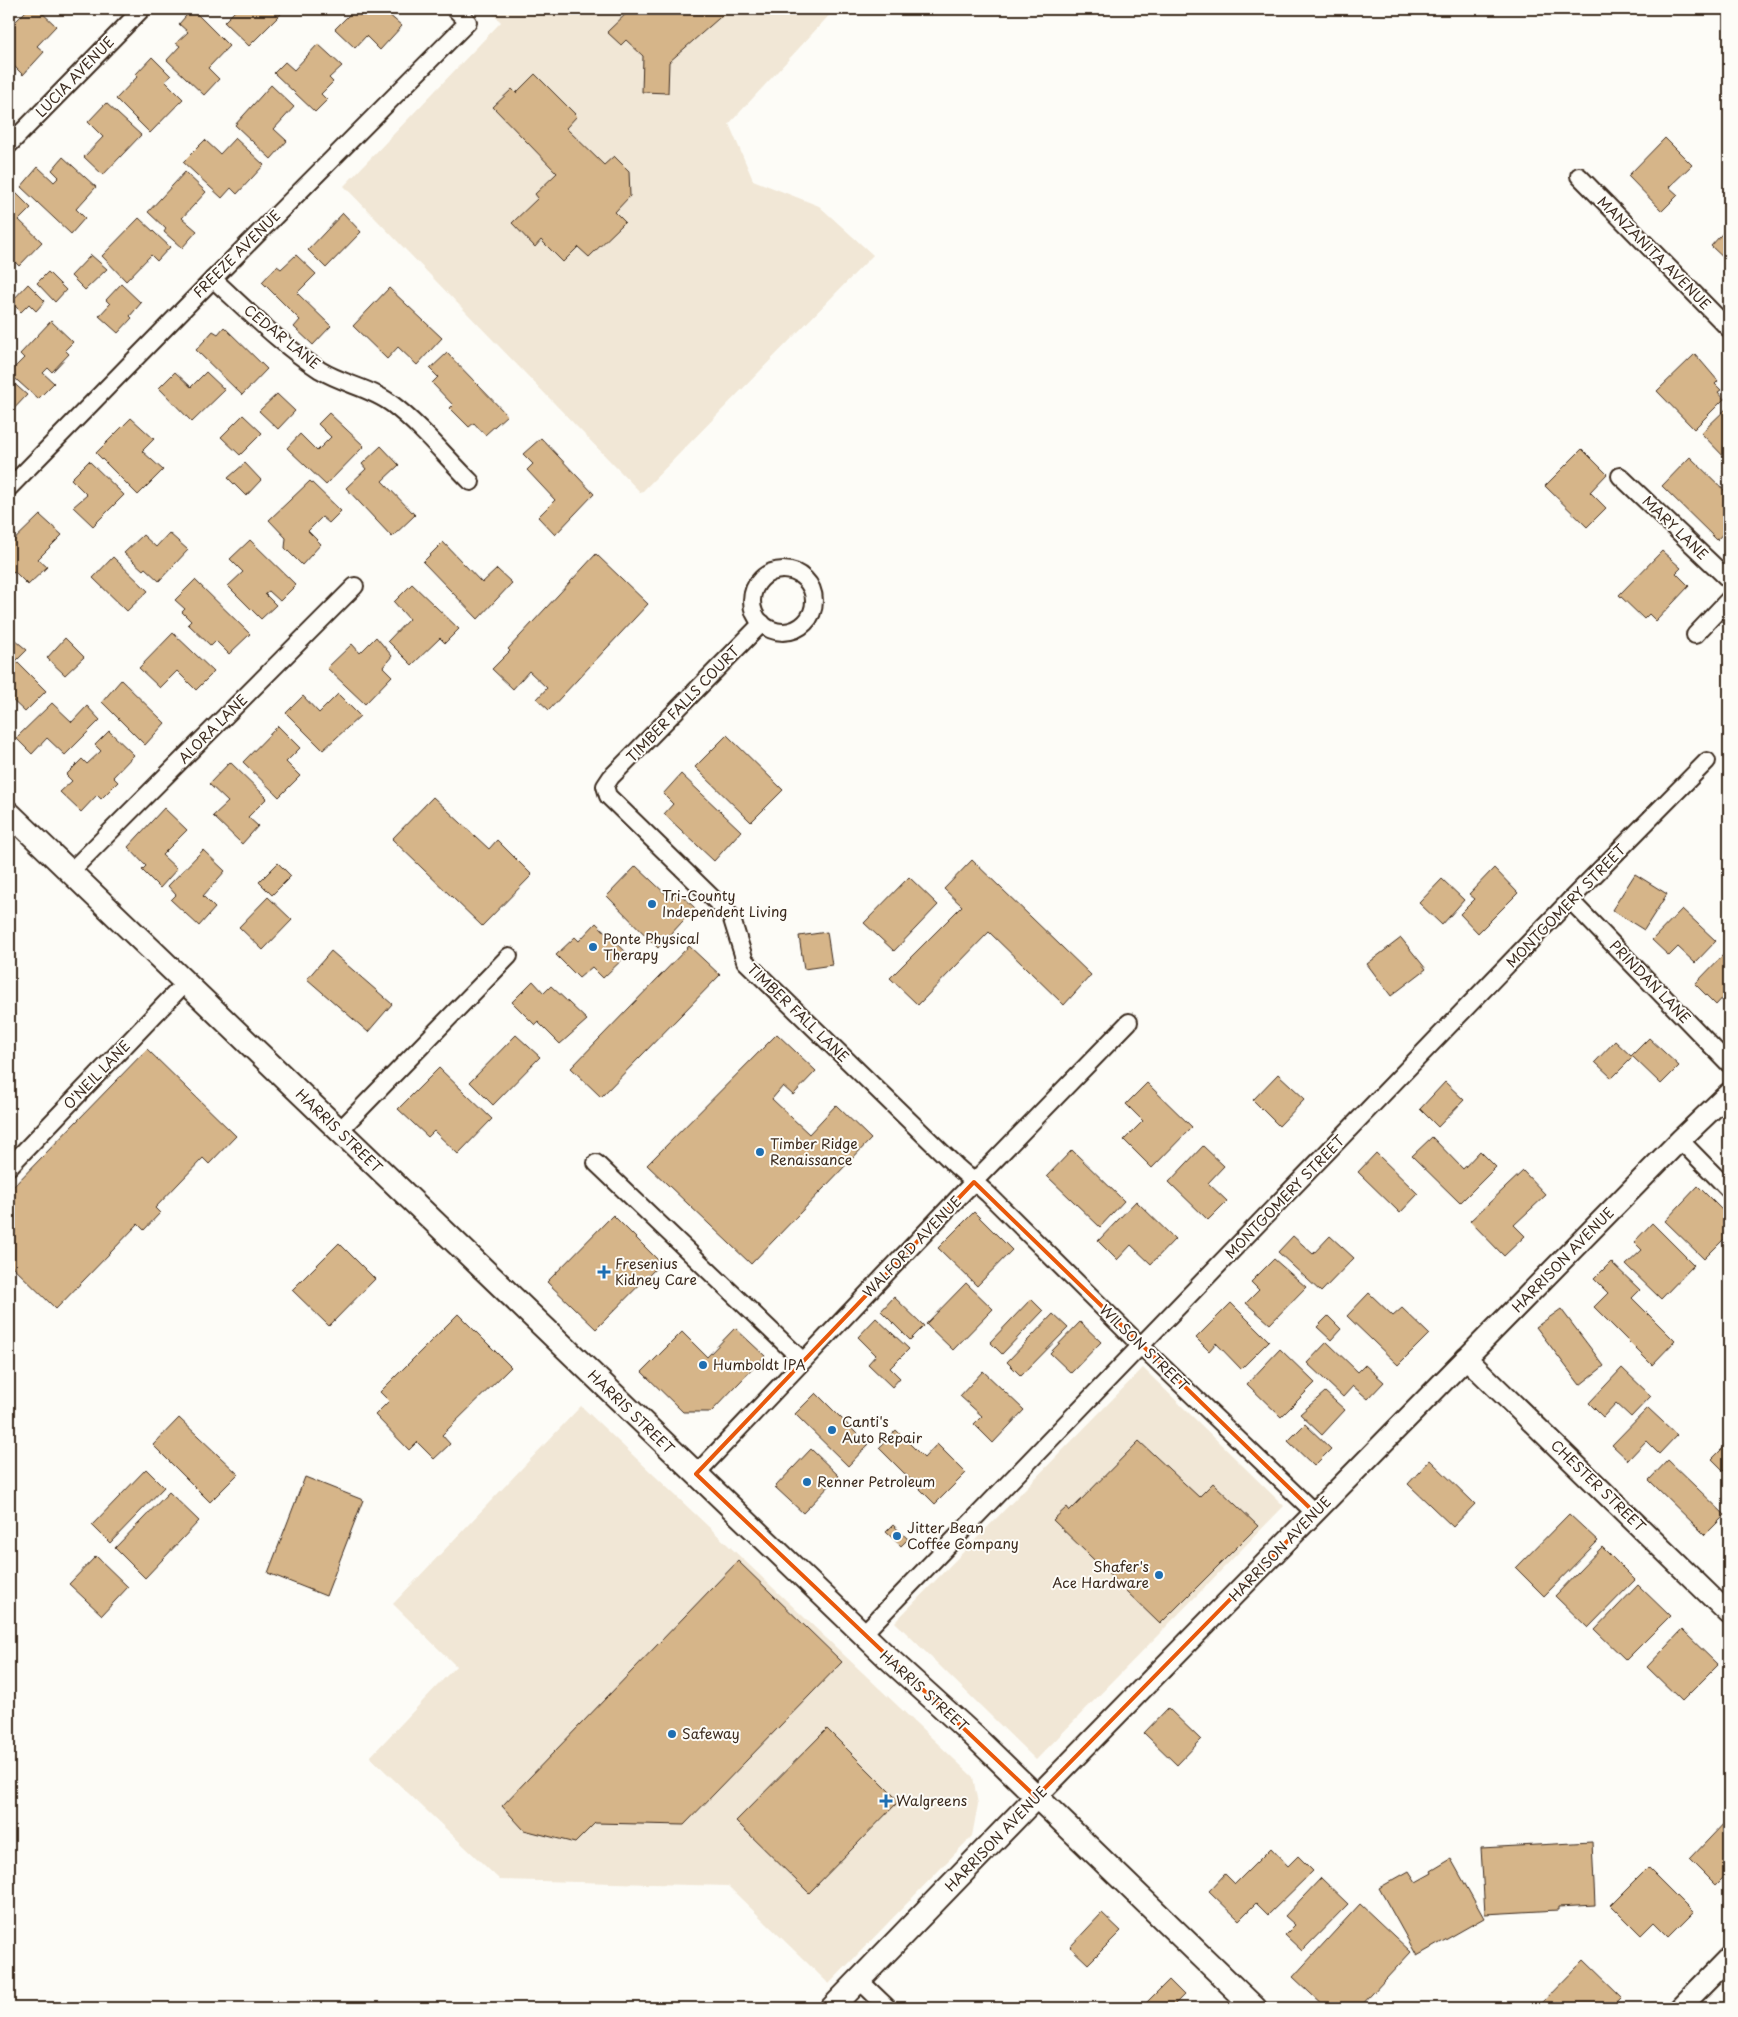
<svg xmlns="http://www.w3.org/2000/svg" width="1738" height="2017" font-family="'Playpen Sans',sans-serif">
<rect width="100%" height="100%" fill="#fdfcf7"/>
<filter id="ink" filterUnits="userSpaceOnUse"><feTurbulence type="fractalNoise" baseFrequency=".02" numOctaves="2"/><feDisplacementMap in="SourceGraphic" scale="10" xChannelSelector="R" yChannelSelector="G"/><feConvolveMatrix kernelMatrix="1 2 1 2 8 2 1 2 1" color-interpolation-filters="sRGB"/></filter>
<g filter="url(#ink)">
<g fill="#f1e7d6">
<polygon points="494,9 835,9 729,124 753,180 819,206 873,255 641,493 344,186 501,22 491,12"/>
<polygon points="1143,1368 1284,1506 1036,1760 895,1622"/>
<polygon points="581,1406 973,1777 978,1804 972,1836 829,1984 728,1886 500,1880 370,1757 456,1666 393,1604"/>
</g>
<g fill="#d6b589" stroke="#3b2a1e">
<polygon points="28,9 38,9 56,26 37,46 44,52 23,75 9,61 9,28"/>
<polygon points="192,9 229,46 208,68 219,79 204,95 167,60 180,46 176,43 188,32 179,24"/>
<polygon points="237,9 286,9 249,46 224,22"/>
<polygon points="355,9 391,9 387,13 402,26 380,50 366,36 355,48 335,29"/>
<polygon points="631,9 726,9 726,12 669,62 668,93 642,92 643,56 626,40 621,45 607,32"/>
<polygon points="318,44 342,66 329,78 333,82 321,94 327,100 315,112 274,73 285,62 294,70"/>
<polygon points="152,57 171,76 165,81 183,99 150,133 116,99 138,76 136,74"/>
<polygon points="535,74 577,116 566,128 604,165 614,156 629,171 630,196 615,212 625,222 589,257 578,247 563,262 541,240 535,247 512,223 538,198 535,194 557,173 493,107 512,89 516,93"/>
<polygon points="271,85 294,107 274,129 287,141 271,159 235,125"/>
<polygon points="106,103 141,135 103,175 84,157 103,137 88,122"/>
<polygon points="235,138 264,165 237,194 231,188 222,198 183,162 205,140 220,154"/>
<polygon points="1665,138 1692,165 1669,187 1678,195 1662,211 1628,176"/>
<polygon points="63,157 96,187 76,209 85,218 71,234 21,187 38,167 54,182 59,177 52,170"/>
<polygon points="185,172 206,192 182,218 197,231 182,248 164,232 166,229 148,212"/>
<polygon points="15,192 31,208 19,220 42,242 19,266 9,256 9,199"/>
<polygon points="343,213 361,232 326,268 308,250"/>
<polygon points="139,218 170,247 157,261 151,255 126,281 102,256"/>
<polygon points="1729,226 1729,263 1711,246"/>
<polygon points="91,255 107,269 85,290 71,276"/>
<polygon points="296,255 316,274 297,293 331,326 313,345 294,327 300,320 262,282 277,266 281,269"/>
<polygon points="48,272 66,290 55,302 37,283"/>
<polygon points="28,284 45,301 36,311 29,304 21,312 11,302"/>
<polygon points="121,284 141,303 130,316 132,318 118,333 99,316 110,304 106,300"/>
<polygon points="389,288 442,338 417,365 398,347 387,359 353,326"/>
<polygon points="51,321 73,342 65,350 69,354 52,372 48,368 43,373 54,383 38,399 9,373 24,358 20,354"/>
<polygon points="224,327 267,369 242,395 196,350 213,331 218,334"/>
<polygon points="447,353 507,415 485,435 474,423 469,427 450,408 453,405 432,383 438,377 430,369"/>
<polygon points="1695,354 1718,381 1715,384 1721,390 1718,392 1724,399 1694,429 1657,391"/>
<polygon points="175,372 191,387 206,372 225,390 192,422 159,388"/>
<polygon points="9,379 27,395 9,414"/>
<polygon points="277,394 295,411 278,429 259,411"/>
<polygon points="1729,406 1729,462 1701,433"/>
<polygon points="329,413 364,446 326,485 287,448 300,434 317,451 331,437 318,424"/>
<polygon points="243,415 262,433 240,455 221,437"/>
<polygon points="131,418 154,439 142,451 163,470 138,495 96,453"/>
<polygon points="541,438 594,494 555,535 538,517 555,500 527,470 533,464 523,454"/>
<polygon points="381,446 399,465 382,481 415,515 392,537 346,488 366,469 362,464"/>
<polygon points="1582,449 1607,474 1590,492 1606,508 1587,527 1545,486"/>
<polygon points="1690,457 1729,495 1729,530 1728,528 1717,540 1662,486"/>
<polygon points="89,461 124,495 93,526 73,507 87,495 71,479"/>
<polygon points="245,463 261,480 246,496 228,478"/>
<polygon points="310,481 341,511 329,523 322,517 308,531 321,544 302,565 285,548 286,538 269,520"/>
<polygon points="40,515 62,535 38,559 47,567 28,585 14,571 9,576 9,545"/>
<polygon points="169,533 188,550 159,581 145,568 143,570 124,553 143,535 156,547"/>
<polygon points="250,540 296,585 280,601 269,591 265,594 276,605 261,619 228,586 243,572 230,559"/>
<polygon points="443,542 482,583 497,569 512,583 478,619 423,562"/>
<polygon points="1662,551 1681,568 1676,573 1689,586 1656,621 1649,614 1644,619 1619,595"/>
<polygon points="596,554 648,604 549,710 537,699 547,688 529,671 513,689 492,669 510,651 508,649"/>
<polygon points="113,557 148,591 127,611 93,578"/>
<polygon points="195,580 250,634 229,654 216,641 211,646 188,624 191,621 182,612 185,609 175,600"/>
<polygon points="412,584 459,629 445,643 440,638 412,665 388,641 409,619 394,602"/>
<polygon points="173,633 214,672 196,690 177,671 160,688 139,668"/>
<polygon points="376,637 392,656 383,667 392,676 365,704 327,668 352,644 360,653"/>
<polygon points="65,638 84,657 65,675 47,658"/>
<polygon points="15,640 27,650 16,661 46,691 25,712 9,697 9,645"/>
<polygon points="121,680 165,723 145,745 102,702"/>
<polygon points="338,694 360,716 323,750 286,713 303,696 319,713"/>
<polygon points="52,703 72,722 87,706 100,720 65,755 47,738 32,754 16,738"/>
<polygon points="278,726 300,748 286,762 300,776 279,797 243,762"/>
<polygon points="109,731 134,755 113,777 118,782 101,799 97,795 81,812 60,792 72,781 66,775 82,759 87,764 101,751 95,745"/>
<polygon points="727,735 783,790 751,822 695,767"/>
<polygon points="230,762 267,798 248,817 258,826 242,844 213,816 228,802 209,784"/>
<polygon points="681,774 741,831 714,861 664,814 673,804 663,794"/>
<polygon points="433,797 489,849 497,840 532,875 482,926 392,839"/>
<polygon points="164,808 187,830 162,855 177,869 160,888 142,870 146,866 128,847"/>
<polygon points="203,850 225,871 203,896 215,908 199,926 171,900 176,895 168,886"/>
<polygon points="972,860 1091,975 1064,1005 989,932 918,1005 890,978 962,906 944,889"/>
<polygon points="278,863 291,876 272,895 259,882"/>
<polygon points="636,866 671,899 678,892 695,908 658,948 607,896"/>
<polygon points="1494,868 1518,893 1478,933 1460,914 1475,899 1469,894"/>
<polygon points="1635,874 1667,894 1644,930 1612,910"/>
<polygon points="909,877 938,905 894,951 864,923"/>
<polygon points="1442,879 1464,900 1442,925 1419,903"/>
<polygon points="268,897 292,920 263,950 239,927"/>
<polygon points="1682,909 1716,941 1695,963 1678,947 1669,956 1652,940"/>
<polygon points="596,923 628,954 603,978 592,967 579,978 556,955 575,937 579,941"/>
<polygon points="827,932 832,965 804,969 799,936"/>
<polygon points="1401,938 1426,969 1391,996 1367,964"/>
<polygon points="689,946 720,975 601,1097 571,1068"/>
<polygon points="331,951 392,1004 368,1032 307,979"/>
<polygon points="1726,952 1729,956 1729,997 1726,994 1716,1005 1695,984"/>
<polygon points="533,981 544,993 551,986 587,1020 560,1044 538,1022 535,1025 512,1002"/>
<polygon points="777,1034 816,1071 793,1095 783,1086 772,1099 809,1134 836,1105 871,1139 751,1264 647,1165"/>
<polygon points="516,1035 540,1057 493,1105 470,1082"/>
<polygon points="1649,1038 1679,1066 1661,1084 1633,1057 1612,1078 1595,1062 1615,1041 1631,1056"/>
<polygon points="147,1049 236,1136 209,1164 203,1158 155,1208 160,1213 144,1230 138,1224 56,1309 9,1263 9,1191"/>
<polygon points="439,1068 492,1119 458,1154 434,1131 428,1137 398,1109"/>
<polygon points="1278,1074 1305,1099 1279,1126 1253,1100"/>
<polygon points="1445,1082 1464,1100 1438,1127 1420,1109"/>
<polygon points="1147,1083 1192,1127 1152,1168 1124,1140 1143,1121 1126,1104"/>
<polygon points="1432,1137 1463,1169 1480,1151 1496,1167 1460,1203 1412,1156"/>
<polygon points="1203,1146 1224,1166 1208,1183 1227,1201 1208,1220 1169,1182"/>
<polygon points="1072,1150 1124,1201 1100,1227 1047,1176"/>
<polygon points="1376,1153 1418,1194 1400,1213 1358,1172"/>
<polygon points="1523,1171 1546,1195 1514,1225 1525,1236 1504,1256 1470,1221"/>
<polygon points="1698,1186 1729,1217 1729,1234 1704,1259 1665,1221"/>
<polygon points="1136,1201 1175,1239 1151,1264 1131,1245 1117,1260 1098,1241"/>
<polygon points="974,1212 1012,1250 977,1286 938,1248"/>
<polygon points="613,1215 661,1263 596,1329 547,1282"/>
<polygon points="1652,1223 1694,1265 1661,1299 1626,1265 1642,1250 1634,1242"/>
<polygon points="1293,1236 1313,1254 1330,1236 1354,1258 1321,1292 1278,1252"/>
<polygon points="339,1243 375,1279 329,1326 292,1290"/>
<polygon points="1274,1259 1306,1287 1270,1324 1246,1303 1259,1290 1251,1282"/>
<polygon points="1611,1262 1640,1290 1632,1298 1675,1341 1652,1365 1594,1307 1608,1293 1594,1279"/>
<polygon points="966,1283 993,1309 953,1350 926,1324"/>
<polygon points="1369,1293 1393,1316 1402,1308 1429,1334 1398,1365 1347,1316"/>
<polygon points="894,1297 924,1326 910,1340 881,1311"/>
<polygon points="1031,1299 1043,1311 1002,1354 990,1342"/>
<polygon points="1231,1303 1269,1341 1241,1369 1216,1343 1209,1351 1196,1338"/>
<polygon points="1561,1309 1604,1366 1580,1385 1536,1327"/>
<polygon points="458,1314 511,1367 442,1435 450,1444 434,1459 417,1442 409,1450 375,1415 389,1401 380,1392"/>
<polygon points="1053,1314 1068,1328 1021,1376 1007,1362"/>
<polygon points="1328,1316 1341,1329 1331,1340 1317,1327"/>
<polygon points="876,1318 909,1349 890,1368 900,1378 892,1387 868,1364 876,1355 858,1337"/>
<polygon points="1080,1322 1101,1342 1071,1373 1050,1353"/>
<polygon points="735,1328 765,1356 711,1412 683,1412 642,1372 682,1332 707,1357"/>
<polygon points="1327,1342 1358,1372 1365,1365 1384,1382 1368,1399 1353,1386 1343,1397 1307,1363"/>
<polygon points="1280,1349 1315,1383 1281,1417 1247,1384"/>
<polygon points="1622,1368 1651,1396 1631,1417 1616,1403 1603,1417 1589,1403"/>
<polygon points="983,1371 1024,1410 993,1443 974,1424 982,1416 960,1396"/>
<polygon points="1325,1392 1345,1410 1322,1435 1300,1414"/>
<polygon points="816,1393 868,1445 848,1466 795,1414"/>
<polygon points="1648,1408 1677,1435 1659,1454 1646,1441 1628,1460 1612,1445"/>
<polygon points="179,1418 238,1474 210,1502 153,1445"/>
<polygon points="1305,1424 1331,1449 1314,1466 1288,1441"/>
<polygon points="896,1430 924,1458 937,1444 966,1473 935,1504 879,1448"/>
<polygon points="1139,1441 1199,1497 1213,1483 1258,1526 1160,1624 1053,1520 1067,1507 1070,1511"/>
<polygon points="1729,1442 1729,1476 1712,1459"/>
<polygon points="811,1449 839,1476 803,1513 775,1487"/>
<polygon points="1430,1460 1475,1504 1453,1527 1408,1484"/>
<polygon points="1668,1460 1725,1515 1705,1535 1649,1480"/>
<polygon points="146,1469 164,1487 110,1543 92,1525"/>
<polygon points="305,1477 363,1500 326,1596 268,1573"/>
<polygon points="169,1492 199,1521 145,1578 115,1548"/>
<polygon points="1569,1514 1598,1541 1544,1596 1516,1568"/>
<polygon points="893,1525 908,1539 901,1546 886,1532"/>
<polygon points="1602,1547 1635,1580 1588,1628 1555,1596"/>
<polygon points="96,1556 128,1587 102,1615 69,1584"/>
<polygon points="738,1561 842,1662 684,1825 595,1823 575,1843 524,1830 502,1806"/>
<polygon points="1638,1585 1670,1616 1626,1660 1595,1630"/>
<polygon points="1682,1630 1718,1665 1682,1701 1647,1667"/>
<polygon points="1168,1708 1201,1740 1177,1765 1144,1733"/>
<polygon points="827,1729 899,1801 809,1893 736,1821"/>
<polygon points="1729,1818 1729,1872 1716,1885 1690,1859"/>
<polygon points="1592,1842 1595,1905 1558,1907 1558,1910 1485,1914 1481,1848"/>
<polygon points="1271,1848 1288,1866 1298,1856 1313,1871 1268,1915 1256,1903 1239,1920 1209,1891 1225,1874 1235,1884"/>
<polygon points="1451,1859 1484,1918 1417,1956 1379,1888 1409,1871 1416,1882 1432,1873 1431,1871"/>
<polygon points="1648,1868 1693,1913 1669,1937 1654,1922 1641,1935 1611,1905"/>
<polygon points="1321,1878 1348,1904 1302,1951 1285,1935 1295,1925 1285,1916"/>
<polygon points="1360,1904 1411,1952 1359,2008 1326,2008 1293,1977"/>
<polygon points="1102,1913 1121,1931 1088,1964 1070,1947"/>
<polygon points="1584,1960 1622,1997 1611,2008 1537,2008"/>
<polygon points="1169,1980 1184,1995 1171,2008 1141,2008"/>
</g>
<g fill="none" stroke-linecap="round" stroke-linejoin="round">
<g stroke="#3b2a1e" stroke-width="20">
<g id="minor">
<polyline points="9,145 142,9"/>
<polyline points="1579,176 1729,329"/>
<path d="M 213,279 C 247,310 281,345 320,370 C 343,384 371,388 392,404 C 421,426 445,456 471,482"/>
<polyline points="1620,476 1729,580"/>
<polyline points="9,488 213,279 468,22 455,9"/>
<circle cx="783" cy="601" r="31"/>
<polyline points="762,623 611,777 605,786 608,796 731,916 745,961 956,1166 988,1194 1141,1346 1315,1513"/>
<polyline points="1695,635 1729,599"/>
<polyline points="71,871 355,586"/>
<polyline points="1570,900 1729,1064"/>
<polyline points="339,1131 509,956"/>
<polyline points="1680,1140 1729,1190"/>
<polyline points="596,1163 803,1361"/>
<polyline points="9,1167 185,983"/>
<polyline points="696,1474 959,1197 1129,1022"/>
<polyline points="863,1634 1570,900 1707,761"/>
<polyline points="860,1981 888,2008"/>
</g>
</g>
<g stroke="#3b2a1e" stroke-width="24">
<g id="tertiary">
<polyline points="1466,1358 1729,1614"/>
<polyline points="1036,1797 1680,1140 1729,1093"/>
<polyline points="1680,2008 1729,1958"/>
</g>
</g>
<g stroke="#3b2a1e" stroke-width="26">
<g id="secondary">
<polyline points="9,813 887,1657 974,1736 1255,2008"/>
<polyline points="832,2008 1036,1797"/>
</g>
</g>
<use href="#minor" stroke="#fdfcf7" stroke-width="16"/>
<use href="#tertiary" stroke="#fdfcf7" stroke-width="20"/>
<use href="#secondary" stroke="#fdfcf7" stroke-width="22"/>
</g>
</g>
<path fill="none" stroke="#e8590c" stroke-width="4" stroke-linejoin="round" d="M 974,1182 L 1315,1513 L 1036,1797 L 696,1474 Z"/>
<g fill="#1f6fb2" stroke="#fdfcf7" stroke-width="2">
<circle cx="652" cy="904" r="5"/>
<circle cx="593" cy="947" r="5"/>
<circle cx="760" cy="1152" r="5"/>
<path d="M601.5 1264.5h5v5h5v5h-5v5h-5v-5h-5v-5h5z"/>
<circle cx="703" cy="1365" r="5"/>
<circle cx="832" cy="1430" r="5"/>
<circle cx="807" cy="1482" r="5"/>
<circle cx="897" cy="1536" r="5"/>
<circle cx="1159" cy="1575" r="5"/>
<circle cx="672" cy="1734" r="5"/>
<path d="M883.5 1793.5h5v5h5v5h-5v5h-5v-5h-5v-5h5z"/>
</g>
<g text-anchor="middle" stroke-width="4" stroke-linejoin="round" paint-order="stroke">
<g font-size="14" fill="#3b2a1e" stroke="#fdfcf7">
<text transform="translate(75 77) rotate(-46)" y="5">LUCIA AVENUE</text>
<text transform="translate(1654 253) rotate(45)" y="5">MANZANITA AVENUE</text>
<text transform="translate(237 254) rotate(-45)" y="5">FREEZE AVENUE</text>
<text transform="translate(282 337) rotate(39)" y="5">CEDAR LANE</text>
<text transform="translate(1675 528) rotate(44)" y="5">MARY LANE</text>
<text transform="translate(683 704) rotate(-46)" y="5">TIMBER FALLS COURT</text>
<text transform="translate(213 729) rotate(-45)" y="5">ALORA LANE</text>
<text transform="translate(1566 906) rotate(-46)" y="5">MONTGOMERY STREET</text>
<text transform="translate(1650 982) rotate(46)" y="5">PRINDAN LANE</text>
<text transform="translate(798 1013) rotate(44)" y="5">TIMBER FALL LANE</text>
<text transform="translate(97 1075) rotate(-46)" y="5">O'NEIL LANE</text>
<text transform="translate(339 1131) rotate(44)" y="5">HARRIS STREET</text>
<text transform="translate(1285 1197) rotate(-46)" y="5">MONTGOMERY STREET</text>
<text transform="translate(912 1247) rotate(-46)" y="5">WALFORD AVENUE</text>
<text transform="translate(1563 1260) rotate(-46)" y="5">HARRISON AVENUE</text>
<text transform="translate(1144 1348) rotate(44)" y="5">WILSON STREET</text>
<text transform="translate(631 1412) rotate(44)" y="5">HARRIS STREET</text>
<text transform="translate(1598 1486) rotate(44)" y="5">CHESTER STREET</text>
<text transform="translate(1280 1549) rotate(-46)" y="5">HARRISON AVENUE</text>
<text transform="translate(924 1691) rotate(42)" y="5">HARRIS STREET</text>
<text transform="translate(996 1839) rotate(-46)" y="5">HARRISON AVENUE</text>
</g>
<g font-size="14" fill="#3b2a1e" stroke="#fdfcf7" text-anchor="start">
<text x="662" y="901">Tri-County<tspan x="662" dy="16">Independent Living</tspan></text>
<text x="603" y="944">Ponte Physical<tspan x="603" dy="16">Therapy</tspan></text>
<text x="770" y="1149">Timber Ridge<tspan x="770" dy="16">Renaissance</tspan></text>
<text x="615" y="1269">Fresenius<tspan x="615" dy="16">Kidney Care</tspan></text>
<text x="713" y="1370">Humboldt IPA</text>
<text x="842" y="1427">Canti's<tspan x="842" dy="16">Auto Repair</tspan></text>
<text x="817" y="1487">Renner Petroleum</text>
<text x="907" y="1533">Jitter Bean<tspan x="907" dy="16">Coffee Company</tspan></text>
<text x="1149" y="1572" text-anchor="end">Shafer's<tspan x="1149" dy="16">Ace Hardware</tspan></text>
<text x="682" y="1739">Safeway</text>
<text x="896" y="1806">Walgreens</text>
</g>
</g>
<rect width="1738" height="2017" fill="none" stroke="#fdfcf7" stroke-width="30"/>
<rect x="15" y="15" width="1708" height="1987" fill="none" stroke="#3b2a1e" stroke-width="2" filter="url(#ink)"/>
</svg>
